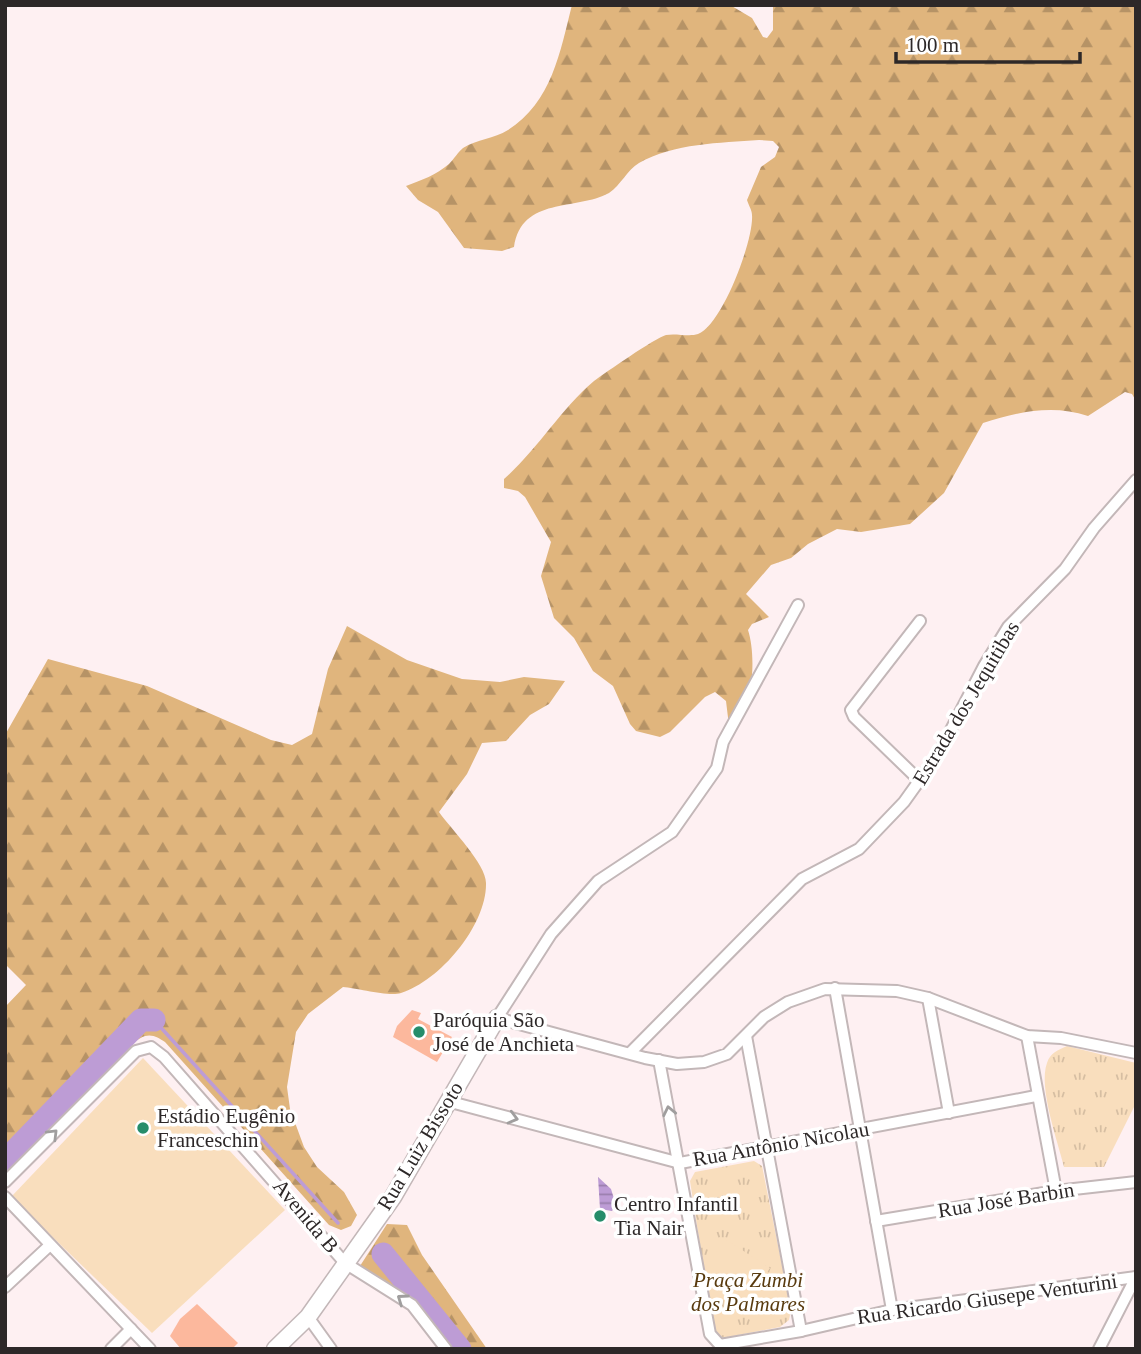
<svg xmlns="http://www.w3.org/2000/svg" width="1141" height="1354" font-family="'Times New Roman',serif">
<defs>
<pattern id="forest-firs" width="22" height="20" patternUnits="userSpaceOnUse" patternTransform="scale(1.75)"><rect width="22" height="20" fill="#e0b57d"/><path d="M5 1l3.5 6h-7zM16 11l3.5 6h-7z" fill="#b69366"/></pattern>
<pattern id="park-tufts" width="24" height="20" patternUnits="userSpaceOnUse" patternTransform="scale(1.75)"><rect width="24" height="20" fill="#f9debd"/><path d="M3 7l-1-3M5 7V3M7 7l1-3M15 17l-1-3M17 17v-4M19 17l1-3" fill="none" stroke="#d6bea2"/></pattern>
<pattern id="water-rules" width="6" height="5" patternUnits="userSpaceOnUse" patternTransform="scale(1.75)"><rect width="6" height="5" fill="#bd9cd5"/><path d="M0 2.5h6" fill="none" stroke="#9a7fad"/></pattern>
</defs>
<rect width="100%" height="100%" fill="#fef0f2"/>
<g fill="url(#forest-firs)">
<path d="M 572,5 L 730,5 L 752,18 L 763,37 L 767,38 L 773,30 L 773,5 L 1136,5 L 1136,401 L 1132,394 L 1125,392 L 1088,416 C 1052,404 1018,412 983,423 L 944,493 L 910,524 L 861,532 L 837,529 L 808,544 L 791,558 L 771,565 L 746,594 L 769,617 L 752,624 L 748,630 C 757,658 753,713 730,734 L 726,701 L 715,692 L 705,697 L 670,732 L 660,737 L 636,731 L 630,724 L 613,686 L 593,671 L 574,638 L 554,618 L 541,576 L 551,542 L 525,497 L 518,491 L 504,488 L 504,479 C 538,449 560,410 594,381 C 605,373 655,338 666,335 C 676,333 689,337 698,334 C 722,325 754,240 752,215 C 752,210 748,204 747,200 L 761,167 L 775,157 L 779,147 L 773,141 L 759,140 C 720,143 674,143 639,163 C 627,170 621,185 609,193 C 576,211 522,196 514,247 L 502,251 L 464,248 L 438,212 L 418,200 L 406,186 C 422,180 436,175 449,164 C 454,159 458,152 463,148 C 477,139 494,139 508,130 C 552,102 560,52 572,5 Z"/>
<path d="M 347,626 L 407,660 L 462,679 L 500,682 L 524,677 L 565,681 L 549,704 L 530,715 L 506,741 L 482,743 L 467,774 L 439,812 C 451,829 486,864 486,883 C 487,925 440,981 401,993 C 389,997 357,988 343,987 L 308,1014 L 296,1032 L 287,1087 L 290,1109 L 304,1147 L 317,1167 L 344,1192 L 357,1215 L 351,1226 L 341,1230 L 329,1225 L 165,1042 C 159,1038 153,1034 145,1036 C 119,1045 30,1146 5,1171 L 5,1007 L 26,985 L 5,964 L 5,735 L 48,659 L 147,686 L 271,740 L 292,745 L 312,734 L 328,669 Z"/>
<polygon points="387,1224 407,1225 422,1255 487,1349 452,1349 415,1302 360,1266"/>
</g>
<g fill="url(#park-tufts)">
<path d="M 1067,1046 L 1136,1063 L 1136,1103 L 1104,1167 L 1064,1167 C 1058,1142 1038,1087 1047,1063 C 1050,1053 1058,1050 1067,1046 Z"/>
<polygon points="754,1161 762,1166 791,1310 789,1320 780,1327 723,1338 713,1328 690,1181 695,1172"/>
</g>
<g fill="#f9debd">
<polygon points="143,1058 285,1210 152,1333 11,1197"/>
<polygon points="725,1239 770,1268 752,1295 707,1265"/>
</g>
<polygon fill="url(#water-rules)" points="598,1177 611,1189 616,1205 612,1211 600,1209"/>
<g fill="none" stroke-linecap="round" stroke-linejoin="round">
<polyline stroke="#bd9cd5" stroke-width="3.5" points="154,1020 338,1223"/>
<g stroke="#bd9cd5" stroke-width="23">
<polyline points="5,1161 141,1020 154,1020"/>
<polyline points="383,1254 460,1349"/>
</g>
</g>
<g fill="#fcb89d">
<polygon points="412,1010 421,1013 418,1019 452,1037 437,1062 393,1037 397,1026"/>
<polygon points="197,1304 238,1343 232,1349 181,1349 170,1336 180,1319"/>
</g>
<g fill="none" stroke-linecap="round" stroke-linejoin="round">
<g stroke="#c3b7b8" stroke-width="14">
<g id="street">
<polyline points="798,605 723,742 717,768 672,832 598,881 551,934 497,1018 645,1058 677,1064 704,1062 727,1054 764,1017 788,1002 825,989 897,991 928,998 1027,1036 1061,1038 1136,1053"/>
<polyline points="920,781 854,717 851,710 920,621"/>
<polyline points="835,988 892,1310"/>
<polyline points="928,998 949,1113"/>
<polyline points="746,1036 801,1331"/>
<polyline points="1027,1036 1056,1191"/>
<polyline points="630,1053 802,879 859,849 904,802 939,753 984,666 1008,627 1065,569 1094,528 1136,480"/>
<polyline points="659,1060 710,1334 720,1345 801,1331 892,1310 1136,1277"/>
<polyline points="447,1101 680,1163 1036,1096"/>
<polyline points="5,1182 136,1051 151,1047 164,1057 345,1263 412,1305 446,1349"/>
<polyline points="5,1197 150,1349"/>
<polyline points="876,1221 1056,1191 1136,1182"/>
<polyline points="5,1287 49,1246"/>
<polyline points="308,1317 331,1349"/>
<polyline points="111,1349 131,1329"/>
<polyline points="1099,1349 1136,1277"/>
</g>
</g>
<g stroke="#c3b7b8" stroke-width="19">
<polyline id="secondary" points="275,1349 308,1317 393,1197 497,1018"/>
</g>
<use href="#street" stroke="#fff" stroke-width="10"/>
<use href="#secondary" stroke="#fff" stroke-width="16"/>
</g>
<defs><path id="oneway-chevron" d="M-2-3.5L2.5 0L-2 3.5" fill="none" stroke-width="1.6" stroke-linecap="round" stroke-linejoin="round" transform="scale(1.75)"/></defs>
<g stroke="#a09e9e">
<use href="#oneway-chevron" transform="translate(669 1111) rotate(-102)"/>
<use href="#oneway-chevron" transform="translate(513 1118) rotate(15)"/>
<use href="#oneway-chevron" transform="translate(53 1134) rotate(-45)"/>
<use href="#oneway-chevron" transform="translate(402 1299) rotate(-145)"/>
</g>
<g fill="#268d6a" stroke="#fff" stroke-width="2.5">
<circle cx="419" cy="1032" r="7"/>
<circle cx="143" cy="1128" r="7"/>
<circle cx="600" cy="1216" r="7"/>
</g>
<g text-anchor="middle" stroke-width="7" stroke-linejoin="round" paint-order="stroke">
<g font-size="21" fill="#2d2828" stroke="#fff">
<text transform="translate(966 703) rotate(-59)" y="7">Estrada dos Jequitibas</text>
<text transform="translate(781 1144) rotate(-10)" y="7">Rua Antônio Nicolau</text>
<text transform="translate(420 1146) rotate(-59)" y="7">Rua Luiz Bissoto</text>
<text transform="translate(1006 1200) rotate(-9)" y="7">Rua José Barbin</text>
<text transform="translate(306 1216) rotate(50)" y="7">Avenida B</text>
<text transform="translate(987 1299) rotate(-8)" y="7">Rua Ricardo Giusepe Venturini</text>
</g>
<g font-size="21" fill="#2d2828" stroke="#fff" text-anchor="start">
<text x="433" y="1027">Paróquia São<tspan x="433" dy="24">José de Anchieta</tspan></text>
<text x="157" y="1123">Estádio Eugênio<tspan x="157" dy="24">Franceschin</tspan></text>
<text x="614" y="1211">Centro Infantil<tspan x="614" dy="24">Tia Nair</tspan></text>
</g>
<g font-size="21" font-style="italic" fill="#593b0f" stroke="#fff">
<text x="748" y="1287">Praça Zumbi<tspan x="748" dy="24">dos Palmares</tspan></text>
</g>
</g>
<rect width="1141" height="1354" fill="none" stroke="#2d2828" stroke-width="14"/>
<path d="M896 52v10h184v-10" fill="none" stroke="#2d2828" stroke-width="3.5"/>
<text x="906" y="52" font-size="21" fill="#2d2828" stroke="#ffffff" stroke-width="5" paint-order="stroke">100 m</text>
</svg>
